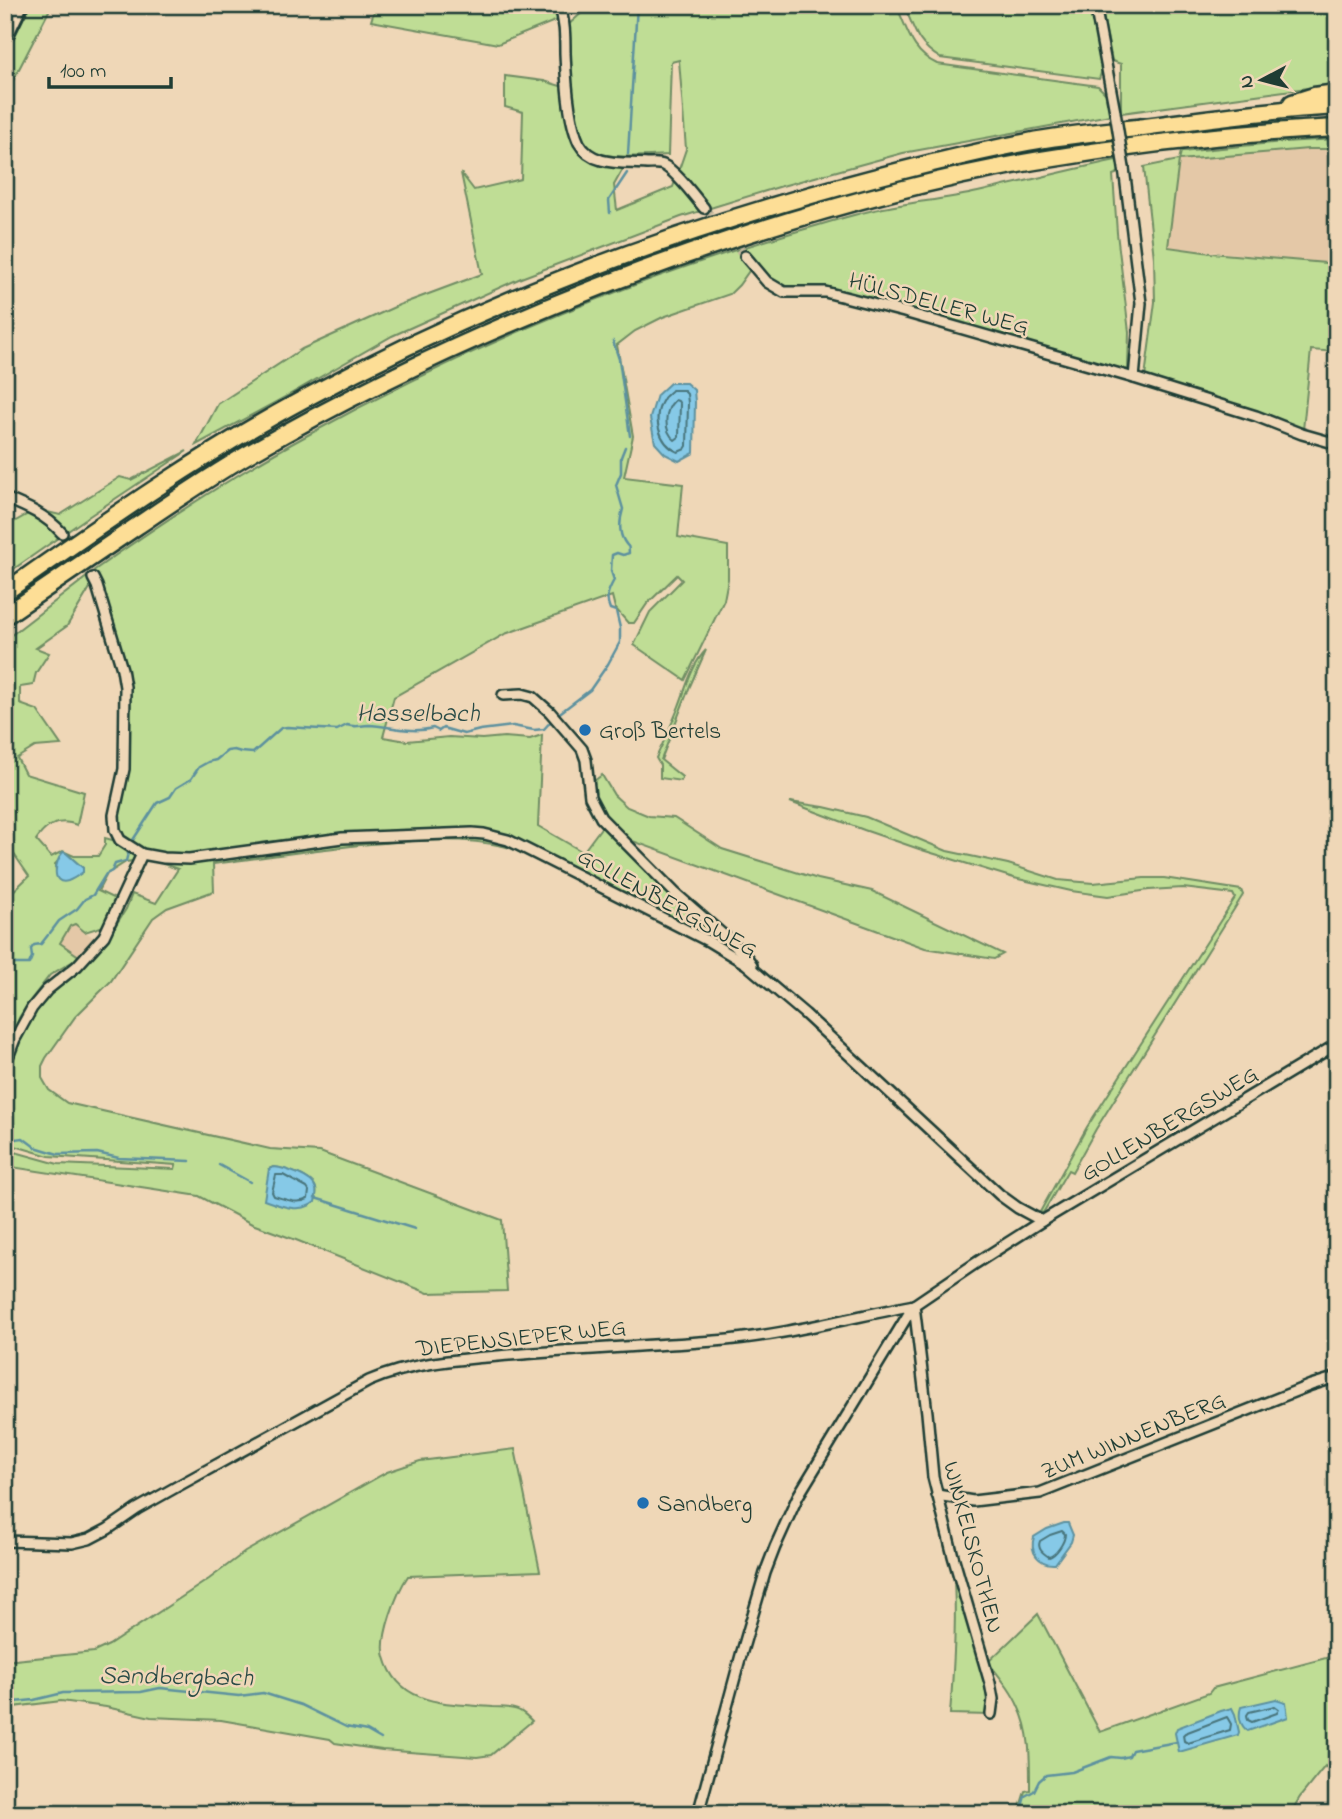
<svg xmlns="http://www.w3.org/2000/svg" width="1342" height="1819" font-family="'Indie Flower',sans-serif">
<rect width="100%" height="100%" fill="#efd7b7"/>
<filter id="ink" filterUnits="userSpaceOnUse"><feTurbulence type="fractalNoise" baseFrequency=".0143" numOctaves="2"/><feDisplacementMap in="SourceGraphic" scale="14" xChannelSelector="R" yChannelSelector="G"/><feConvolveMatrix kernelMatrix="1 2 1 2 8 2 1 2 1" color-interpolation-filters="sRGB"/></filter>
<g filter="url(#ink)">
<g fill="#e4c8a7">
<polygon points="1308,149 1337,149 1337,264 1168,247 1179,160"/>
<polygon points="75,924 98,941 80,957 60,943 70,926"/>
</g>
<g fill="#bfdd95" stroke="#6f8d64" stroke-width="2" fill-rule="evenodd">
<polygon points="26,5 52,5 5,96 5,50"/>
<polygon points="376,5 554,5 560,19 498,44 371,21"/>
<path d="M 586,5 L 896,5 C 908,30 911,52 937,64 L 1098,86 L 1109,97 L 1110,115 L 903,153 L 782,186 L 681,217 L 521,278 L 392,336 L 287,396 L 196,445 L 218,404 L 302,349 L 399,305 L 482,274 L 461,173 L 474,190 L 521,179 L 523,112 L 505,107 L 505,76 L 544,81 L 564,87 L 575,143 L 623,169 L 614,185 L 617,210 L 673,187 L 686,149 L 679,60 L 671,62 L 668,155 C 647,156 610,160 592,150 C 569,138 568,52 567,26 L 585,10 Z"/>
<path d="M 904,5 L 1091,5 L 1103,67 L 1099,79 L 940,58 C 916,43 915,30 904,5 Z"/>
<polygon points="1101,5 1337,5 1337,84 1121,113 1121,64 1112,61"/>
<polygon points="1337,139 1337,149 1308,149 1179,160 1168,247 1211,253 1337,264 1337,352 1311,350 1303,430 1234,404 1145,377 1155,302 1154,258 1144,167 1179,160 1181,152 1283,142"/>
<path d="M 1121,159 L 1121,172 L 1113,175 L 1117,233 L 1129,332 L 1128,369 L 1121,371 L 992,333 L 864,297 L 825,289 L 783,288 L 774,284 L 748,255 L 751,268 L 739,285 L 730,294 L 663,317 L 635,331 L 617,345 L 633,436 L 624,477 L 683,484 L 678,537 L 728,546 L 728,579 L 724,600 L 685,680 L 634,645 L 650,612 L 682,580 L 677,575 L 647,604 L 634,623 L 628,623 L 615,608 L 612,596 L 505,634 L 394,697 L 383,737 L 407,741 L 449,737 L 482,739 L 504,737 L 530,739 L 542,735 L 538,826 L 583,852 L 603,825 C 630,855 657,884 688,910 C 707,926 729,940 745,960 L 493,835 L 346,835 L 185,857 L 145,853 L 124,839 L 119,828 L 119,818 L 128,770 L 129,683 L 127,668 L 93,571 C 161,523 232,476 306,436 C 469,346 641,275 819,225 C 839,219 859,213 879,209 C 910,202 942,200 973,193 C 1023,182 1072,169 1121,159 Z"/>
<polygon points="187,451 88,517 5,575 5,527 30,513 41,520 48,512 60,515 120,477 131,480"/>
<path d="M 88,576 L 91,586 L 67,626 L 36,648 L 49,653 L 36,673 L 33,685 L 20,687 L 20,704 L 37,710 L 61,745 L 35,747 L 17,758 L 25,774 L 84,792 L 77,825 C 60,818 46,825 36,840 L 51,857 L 63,851 L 74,856 L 98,856 L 105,845 L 105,838 L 116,841 L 140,860 L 126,862 L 107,874 L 98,891 L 119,901 L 104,926 L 85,932 L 75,924 L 70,926 L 60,943 L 80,957 L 50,975 L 29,1002 L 19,1018 L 5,1060 L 5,1031 L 11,1014 L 10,1009 L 5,1008 L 5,899 L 29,876 L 5,841 L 5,640 ZM 66,853 L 83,868 L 83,872 L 70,880 L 57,877 L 55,864 Z"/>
<path d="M 706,650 L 690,686 L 661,760 L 682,777 L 681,781 L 660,778 L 660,765 L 656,758 C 664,741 672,724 679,706 C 686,688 692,664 706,650 Z"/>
<polygon points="602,775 614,795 627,807 649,816 674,818 722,849 818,879 872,891 1003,954 994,959 925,948 633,841 632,848 598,808 590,784"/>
<polygon points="790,802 824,807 866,817 947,851 1008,864 1058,880 1093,883 1144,878 1164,878 1241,890 1243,895 1096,1129 1072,1172 1068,1170 1043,1213 1040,1212 1087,1127 1235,898 1233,894 1183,888 1149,890 1108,896 1071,891 1014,878 922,850 864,830"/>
<path d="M 465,835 L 509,842 L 524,852 C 483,838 439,839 396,842 C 335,846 274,856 213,864 L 214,891 L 167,908 L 153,918 L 111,981 L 75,1017 L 46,1058 L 42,1066 L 42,1078 L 49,1090 L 67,1103 L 270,1149 L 320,1152 L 502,1220 L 507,1291 L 428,1293 L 296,1240 L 252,1224 L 199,1196 L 5,1166 L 8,1150 L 58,1164 L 175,1169 L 176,1165 L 49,1156 L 5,1143 L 5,1075 L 26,1025 L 41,1001 L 106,940 L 126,909 L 132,894 L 156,903 L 178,869 L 163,864 L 162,860 L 341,840 ZM 273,1167 C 284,1168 314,1177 316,1189 C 317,1193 316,1197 315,1201 L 269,1169 Z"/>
<path d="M 515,1449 L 540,1571 L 408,1576 C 397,1592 379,1638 385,1657 C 399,1708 451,1703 493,1707 C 501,1707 513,1707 520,1711 C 524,1713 529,1718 532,1721 L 491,1755 L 477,1757 L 382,1750 L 335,1743 L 330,1739 L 221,1720 L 151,1717 L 106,1707 L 61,1701 L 5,1708 L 5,1661 L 94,1652 L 109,1645 L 209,1579 L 245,1552 L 387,1472 L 420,1461 Z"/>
<path d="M 953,1564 L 990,1682 L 990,1715 L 950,1714 C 954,1663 957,1614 953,1564 Z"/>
<path d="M 1038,1614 L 1100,1732 L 1209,1693 L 1213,1688 L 1337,1655 L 1337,1777 L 1325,1766 L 1300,1797 L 1290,1814 L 1018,1814 L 1025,1791 L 1030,1790 C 1030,1763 1031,1732 1019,1708 C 1012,1691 999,1676 988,1662 Z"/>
</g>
<g fill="#86c9e7" stroke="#5d919f" stroke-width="2">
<polygon points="670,383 686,383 694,390 695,402 694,453 679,461 665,454 655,443 650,418 657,395"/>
<path d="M 63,852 L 66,853 L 83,868 L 83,872 C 79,875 73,879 68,881 C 50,886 55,860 63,852 Z"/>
<path d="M 274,1167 C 284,1168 314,1177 316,1189 C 317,1193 316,1197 315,1202 C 300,1214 281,1206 264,1200 L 269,1169 Z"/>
<path d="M 1064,1523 L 1068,1523 L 1073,1535 L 1071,1542 L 1055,1564 C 1039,1565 1029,1552 1034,1537 L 1047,1529 Z"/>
<path d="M 1276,1699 L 1286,1702 L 1288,1717 L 1248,1731 C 1240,1726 1238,1716 1241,1707 Z"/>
<polygon points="1232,1708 1235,1714 1239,1732 1238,1735 1179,1752 1175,1733 1177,1728 1221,1711"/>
</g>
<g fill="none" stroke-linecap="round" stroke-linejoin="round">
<g stroke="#48757c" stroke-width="2">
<path d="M 683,390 L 687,394 L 688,403 L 687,446 L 685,449 L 678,452 C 659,444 651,417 664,398 C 664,397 672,391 672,390 Z"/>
<path d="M 675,400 L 678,401 L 680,404 L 679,437 L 675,440 C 663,431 664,410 675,400 Z"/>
<path d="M 276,1175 L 283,1175 L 307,1188 L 309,1191 L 308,1199 C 297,1205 285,1199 274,1196 L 272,1192 Z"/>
<path d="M 1062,1531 L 1065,1534 C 1065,1542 1056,1555 1049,1557 C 1043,1553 1037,1549 1040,1541 L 1050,1535 Z"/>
<polygon points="1275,1706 1279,1709 1277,1713 1252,1722 1248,1720 1247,1715 1249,1712"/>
<polygon points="1227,1717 1231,1724 1230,1730 1188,1743 1184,1741 1183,1735 1185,1733"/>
</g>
<g stroke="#5d919f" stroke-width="2.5">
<polyline points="628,154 637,5"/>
<polyline points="610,213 609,200 627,173"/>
<polyline points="613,341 619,359 630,436"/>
<path d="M 557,715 L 590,690 L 608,664 L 620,642 L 620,628 L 616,611 L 610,609 C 605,597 608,591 614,580 L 611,571 L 612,555 L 617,553 L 623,555 L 629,553 C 628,542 630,551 624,541 C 618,531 620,519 623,509 L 616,485 L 621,473 L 621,457 L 625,447"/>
<path d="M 131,843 L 157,803 L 170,797 L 176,788 L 191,779 L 199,767 L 208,762 L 216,760 L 227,751 L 234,750 L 241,752 L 253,753 L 281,728 L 287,727 L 337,730 L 347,725 C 357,728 360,725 369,725 C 390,726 412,734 433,728 L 439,731 L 443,728 L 464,734 L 480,730 L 513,726 L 534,730 L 544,729 L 553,719"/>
<polyline points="50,933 59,921 77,909 85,899 93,895 106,874 112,871 115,864 126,861 129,849"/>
<polyline points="5,984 8,964 29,964 32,957 31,949 34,945 41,944 48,935"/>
<polyline points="5,1138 8,1140 23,1138 35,1147 58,1154 97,1153 119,1158 190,1161"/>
<polyline points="219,1165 250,1182"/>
<polyline points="315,1198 415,1229"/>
<polyline points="5,1703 34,1700 63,1693 141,1692 160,1688 239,1696 263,1693 301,1705 346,1727 367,1731 381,1739"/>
<polyline points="1020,1814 1025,1796 1034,1791 1039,1781 1046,1775 1072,1772 1111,1757 1121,1758 1129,1756 1132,1750 1177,1742"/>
</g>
<g stroke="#c5b89d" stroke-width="9" stroke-dasharray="9 4.5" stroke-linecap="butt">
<polyline points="704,208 745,256"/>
<polyline points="62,533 93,578"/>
</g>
<g stroke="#1f3d34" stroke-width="14">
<g id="minor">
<path d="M 559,5 C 565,21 565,36 565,53 C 566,78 568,120 579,143 C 592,167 624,162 647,164 C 652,164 659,163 663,165 C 675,170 695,197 704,208"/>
<polyline points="1095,5 1115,112"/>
<polyline points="1124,168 1141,303 1134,378"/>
<polyline points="745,256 767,282 784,292 825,292 904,312 1134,378 1256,416 1302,434 1337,444"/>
<path d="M 5,498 C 27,507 46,515 62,533"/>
<polyline points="93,578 97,586 122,669 125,687 124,769 114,815 115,830 120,840 142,854 164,858 189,859 342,838 472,833 484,834 508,840 708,941 746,964 805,1014 1000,1195 1018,1208 1042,1221 1337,1044"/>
<polyline points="503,695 522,694 533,697 550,712 582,749 586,760 590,797 601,818 675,893 728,939 748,959 752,965"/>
<polyline points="5,1065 15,1039 32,1008 47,990 77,966 104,936 142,854"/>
<polyline points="914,1305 927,1413 933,1477 953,1556 990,1683 993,1699 991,1714"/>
<polyline points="937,1495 973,1501 1040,1493 1311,1385 1337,1377"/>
<path d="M 5,1541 L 72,1543 L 89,1539 L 108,1529 L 137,1509 L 178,1486 L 369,1381 C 413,1362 461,1359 509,1355 C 578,1349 647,1346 715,1341 C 782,1336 848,1318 914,1305"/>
<polyline points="698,1814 741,1655 765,1573 775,1547 798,1496 914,1305 976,1263 1042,1221"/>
</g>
</g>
<g stroke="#1f3d34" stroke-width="18">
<polyline id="secondary" points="5,38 21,5"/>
</g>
<g stroke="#1f3d34" stroke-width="21">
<g id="motorway">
<polyline points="1292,103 1314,96 1337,93"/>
<path d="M 5,592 C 102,524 198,456 302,400 C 464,312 635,245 811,195 C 882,175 955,156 1028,142 C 1064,135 1100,132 1136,128 C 1203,119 1269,110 1337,106"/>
<path d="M 5,616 C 49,586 93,556 137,526 C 174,501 212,475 252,452 C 407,363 571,292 741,236 C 837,205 935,178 1035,161 C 1135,144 1236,133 1337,128"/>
</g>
</g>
<use href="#minor" stroke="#efd7b7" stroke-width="9"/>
<use href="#secondary" stroke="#efd7b7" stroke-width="12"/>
<use href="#motorway" stroke="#fdde96" stroke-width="16"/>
<g stroke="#1f3d34" stroke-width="14" stroke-linecap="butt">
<polyline id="minor-bridge" points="1115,112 1124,168"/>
</g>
<use href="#minor-bridge" stroke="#efd7b7" stroke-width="9"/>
</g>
</g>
<g fill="#1f6fb2" stroke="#efd7b7" stroke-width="2.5">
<circle cx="585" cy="730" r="7"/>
<circle cx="643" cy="1503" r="7"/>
</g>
<g text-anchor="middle" stroke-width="5" stroke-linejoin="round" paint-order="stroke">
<g font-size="24" fill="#1f3d34" stroke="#efd7b7">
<text transform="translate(939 303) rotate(15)" y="8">HÜLSDELLER WEG</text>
<text transform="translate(668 902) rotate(29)" y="8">GOLLENBERGSWEG</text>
<text transform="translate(1169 1123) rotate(-31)" y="8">GOLLENBERGSWEG</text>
<text transform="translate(521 1337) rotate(-6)" y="8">DIEPENSIEPER WEG</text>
<text transform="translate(1133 1435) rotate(-22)" y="8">ZUM WINNENBERG</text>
<text transform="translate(974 1547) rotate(75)" y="8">WINKELSKOTHEN</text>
</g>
<g font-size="24" fill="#1f3d34" stroke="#efd7b7" text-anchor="start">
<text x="599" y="738">Groß Bertels</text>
<text x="657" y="1511">Sandberg</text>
</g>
<g font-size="26" font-style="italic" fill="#294b46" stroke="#efd7b7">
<text x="418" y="721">Hasselbach</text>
<text transform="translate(176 1675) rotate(1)" y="9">Sandbergbach</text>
</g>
</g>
<rect width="1342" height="1819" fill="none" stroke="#efd7b7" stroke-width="28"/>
<rect x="14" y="14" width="1314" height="1791" fill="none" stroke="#1f3d34" stroke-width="2.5" filter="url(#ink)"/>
<g transform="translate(1262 80) rotate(263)" stroke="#efd7b7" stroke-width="5" paint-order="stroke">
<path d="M0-5L12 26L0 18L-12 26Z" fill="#1f3d34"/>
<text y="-10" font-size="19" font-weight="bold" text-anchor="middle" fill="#1f3d34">N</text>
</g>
<path d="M49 77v10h122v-10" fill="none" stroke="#1f3d34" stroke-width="3.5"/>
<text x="60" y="77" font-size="21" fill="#1f3d34" stroke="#efd7b7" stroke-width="5" paint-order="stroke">100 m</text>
</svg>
